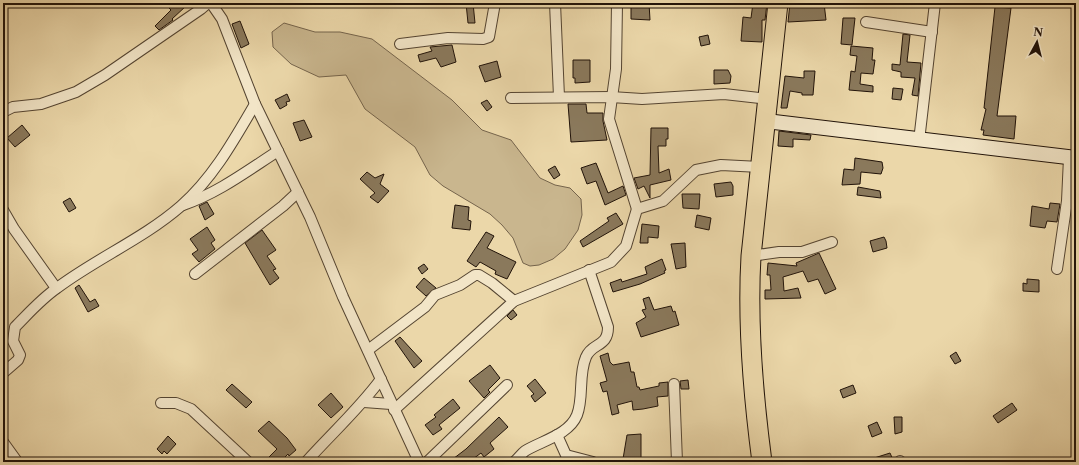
<svg xmlns="http://www.w3.org/2000/svg" width="1079" height="465" font-family="'Libre Caslon Text',serif">
<rect width="100%" height="100%" fill="#ebd7a9"/>
<filter id="stains"><feTurbulence type="fractalNoise" baseFrequency=".005" numOctaves="4"/><feColorMatrix values="0 0 0 0 .2 0 0 0 0 .09 0 0 0 0 .02 0 0 0 .5 -.17"/></filter>
<radialGradient id="worn" r=".72"><stop offset=".6" stop-color="#630" stop-opacity="0"/><stop offset="1" stop-color="#630" stop-opacity=".3"/></radialGradient>
<polygon fill="#c9b68e" stroke="#75644c" points="284,23 315,32 340,32 372,39 452,100 482,130 511,140 540,178 555,185 570,188 581,199 582,215 578,230 565,249 553,259 539,265 530,266 523,263 513,238 502,225 490,214 443,186 430,175 415,147 365,109 346,75 319,77 291,64 273,47 272,32"/>
<g fill="#8a795c" stroke="#211309">
<polygon points="164,3 182,3 186,6 172,19 173,20 159,30 155,26 171,10"/>
<polygon points="466,3 473,3 475,23 468,23"/>
<polygon points="631,3 649,3 650,20 631,19"/>
<polygon points="753,3 767,3 765,20 762,20 762,42 741,41 743,17 751,18"/>
<polygon points="790,3 824,3 826,20 788,22"/>
<polygon points="995,7 1011,8 997,116 1016,116 1014,139 983,135 984,130 981,130 986,109 984,108"/>
<polygon points="843,18 855,18 852,45 841,44"/>
<polygon points="240,21 249,44 241,48 232,24"/>
<polygon points="903,34 910,35 907,62 921,63 918,96 912,95 915,78 901,77 901,72 892,70 892,64 900,65"/>
<polygon points="708,35 710,44 701,46 699,37"/>
<polygon points="452,45 456,62 441,67 436,58 420,62 418,55 432,51 430,47"/>
<polygon points="851,46 873,48 872,60 875,60 873,74 861,73 860,84 873,86 873,92 849,90 851,71 855,72 857,56 850,55"/>
<polygon points="573,60 590,60 590,82 575,83 575,78 573,78"/>
<polygon points="497,61 501,77 485,82 479,66"/>
<polygon points="714,70 728,70 731,76 730,83 714,84"/>
<polygon points="804,71 815,71 813,95 802,95 802,93 790,91 787,108 781,108 785,76 804,78"/>
<polygon points="893,88 903,89 901,100 892,99"/>
<polygon points="287,94 290,101 286,102 287,105 280,109 275,100"/>
<polygon points="487,100 492,107 487,111 481,103"/>
<polygon points="568,104 586,104 587,113 603,113 603,121 607,140 571,142"/>
<polygon points="304,120 312,137 300,141 293,123"/>
<polygon points="22,125 30,135 15,147 7,138"/>
<polygon points="651,128 668,128 668,139 666,139 666,146 658,146 659,173 669,169 671,180 650,185 650,198 644,186 638,189 634,178 650,175"/>
<polygon points="779,131 811,135 810,140 793,139 793,147 778,146"/>
<polygon points="855,158 882,162 883,168 881,174 861,172 860,184 842,185 844,169 854,170"/>
<polygon points="596,163 608,193 623,186 626,195 605,205 596,181 587,184 581,168"/>
<polygon points="555,166 560,175 554,179 548,170"/>
<polygon points="367,172 375,178 384,174 380,184 389,191 378,203 370,197 375,193 360,179"/>
<polygon points="731,182 733,186 733,195 716,197 714,184"/>
<polygon points="858,187 880,191 881,198 857,195"/>
<polygon points="682,194 700,194 699,209 683,208"/>
<polygon points="70,198 76,208 69,212 63,202"/>
<polygon points="207,202 214,214 205,220 199,206"/>
<polygon points="1050,203 1060,204 1057,222 1047,221 1045,228 1030,226 1032,206 1049,209"/>
<polygon points="455,205 469,207 468,220 471,221 470,230 452,228"/>
<polygon points="616,213 623,224 583,247 580,241 609,221 607,218"/>
<polygon points="697,215 711,218 709,230 695,227"/>
<polygon points="642,224 659,226 658,238 648,237 648,243 640,243"/>
<polygon points="207,227 215,240 211,243 215,249 199,262 192,254 198,250 190,239"/>
<polygon points="262,230 276,250 267,256 276,269 273,270 279,278 270,285 245,243"/>
<polygon points="486,232 494,236 487,248 516,262 507,279 495,274 496,271 480,262 476,267 467,261"/>
<polygon points="884,237 886,241 887,248 873,252 870,241"/>
<polygon points="685,243 686,267 676,269 671,244"/>
<polygon points="819,253 836,289 825,294 818,279 808,282 803,271 783,277 784,291 798,288 801,298 765,299 765,290 771,290 770,275 767,275 768,263 797,266 796,263"/>
<polygon points="662,259 666,270 664,271 665,273 640,284 613,292 610,283 621,279 622,282 647,274 645,267"/>
<polygon points="424,264 428,269 422,274 418,268"/>
<polygon points="424,278 436,288 426,296 416,287"/>
<polygon points="1027,279 1039,280 1039,292 1023,291 1023,283 1027,284"/>
<polygon points="79,285 90,302 95,299 99,306 88,312 75,288"/>
<polygon points="649,297 654,310 671,306 673,312 675,311 679,325 641,337 636,323 646,317 642,310 646,309 643,299"/>
<polygon points="513,310 517,315 511,320 507,316"/>
<polygon points="400,337 422,361 414,368 395,341"/>
<polygon points="956,352 961,361 955,364 950,356"/>
<polygon points="608,353 610,362 613,365 629,362 631,372 634,372 637,387 639,387 640,390 659,386 659,383 668,382 668,396 657,397 658,406 643,409 633,410 632,401 617,405 619,413 612,415 607,391 603,392 600,383 607,381 600,356"/>
<polygon points="490,365 500,378 488,390 490,392 484,398 469,381"/>
<polygon points="535,379 546,393 535,402 531,396 534,394 527,386"/>
<polygon points="688,380 689,389 681,389 680,381"/>
<polygon points="232,384 252,402 246,408 226,390"/>
<polygon points="853,385 856,393 843,398 840,390"/>
<polygon points="331,393 343,407 331,418 318,405"/>
<polygon points="453,399 460,408 439,425 442,429 433,435 425,425 436,417 434,415"/>
<polygon points="1012,403 1017,410 998,423 993,416"/>
<polygon points="499,417 508,427 490,443 494,449 484,457 481,453 469,462 449,462 466,449"/>
<polygon points="894,417 902,417 902,432 895,434"/>
<polygon points="269,421 287,438 296,450 289,456 288,454 280,462 264,462 277,449 258,431"/>
<polygon points="877,422 882,433 872,437 868,426"/>
<polygon points="641,434 641,458 623,459 627,435"/>
<polygon points="168,436 176,444 167,454 164,451 162,454 157,449"/>
<polygon points="890,453 894,462 868,462 868,460"/>
</g>
<g fill="none" stroke-linecap="round" stroke-linejoin="round">
<g stroke="#544431" stroke-width="12">
<g id="street">
<polyline points="211,3 222,19 255,104 310,217 343,297 419,462"/>
<polyline points="555,3 559,97"/>
<polyline points="617,3 616,69 609,119 637,209"/>
<polyline points="866,22 932,32"/>
<polyline points="400,44 448,38 483,39 489,37 495,3"/>
<polyline points="511,98 611,97 642,99 724,94 768,99"/>
<polyline points="3,112 13,107 41,104 76,92 105,75 201,9 208,3"/>
<polyline points="919,141 935,3"/>
<path d="M 183,205 C 218,193 247,171 278,151"/>
<polyline points="3,210 14,229 56,288"/>
<polyline points="751,256 779,252 802,252 832,242"/>
<polyline points="1057,269 1067,201 1069,158"/>
<polyline points="195,274 283,206 298,192"/>
<polyline points="368,350 425,307 435,295 460,285 475,275 479,275 492,283 514,301"/>
<path d="M 3,373 L 18,360 L 20,355 L 13,341 L 15,327 C 28,314 41,299 57,288 C 97,258 143,239 181,206 C 213,178 234,140 255,104"/>
<polyline points="674,384 677,462"/>
<polyline points="364,402 391,404"/>
<polyline points="161,403 176,403 191,409 248,462"/>
<polyline points="394,410 514,301 611,262 626,246 637,209 663,201 696,170 721,165 760,167"/>
<polyline points="557,435 566,455 593,462"/>
<polyline points="3,442 16,460"/>
<polyline points="900,461 900,462"/>
<path d="M 306,462 C 331,434 359,409 381,379"/>
<polyline points="427,462 507,385"/>
<path d="M 514,462 C 518,459 521,454 525,451 C 541,441 569,435 577,415 C 584,397 578,375 586,357 C 592,342 608,348 608,327 L 589,270"/>
</g>
</g>
<g stroke="#211309" stroke-width="16">
<polyline id="secondary" points="766,121 1076,158"/>
</g>
<g stroke="#211309" stroke-width="21">
<path id="highway" d="M 762,462 C 753,394 747,325 751,256 L 778,3"/>
</g>
<use href="#street" stroke="#f2e5c7" stroke-width="10"/>
<use href="#secondary" stroke="#f2e5c7" stroke-width="14"/>
<use href="#highway" stroke="#ebd7a9" stroke-width="19"/>
</g>
<rect width="1079" height="465" fill="none" stroke="#ebd7a9" stroke-width="16"/>
<rect x="4" y="4" width="1071" height="457" fill="none" stroke="#211309" stroke-width="2"/>
<rect x="8" y="8" width="1063" height="449" fill="none" stroke="#211309"/>
<g transform="translate(1037 42) rotate(7)" stroke="#f2e5c7" stroke-width="3" paint-order="stroke">
<path d="M0-3L7 15L0 10L-7 15Z" fill="#211309"/>
<text y="-6" font-size="11" font-weight="bold" text-anchor="middle" fill="#211309">N</text>
</g>
<rect width="100%" height="100%" filter="url(#stains)"/>
<rect width="100%" height="100%" fill="url(#worn)"/>
</svg>
